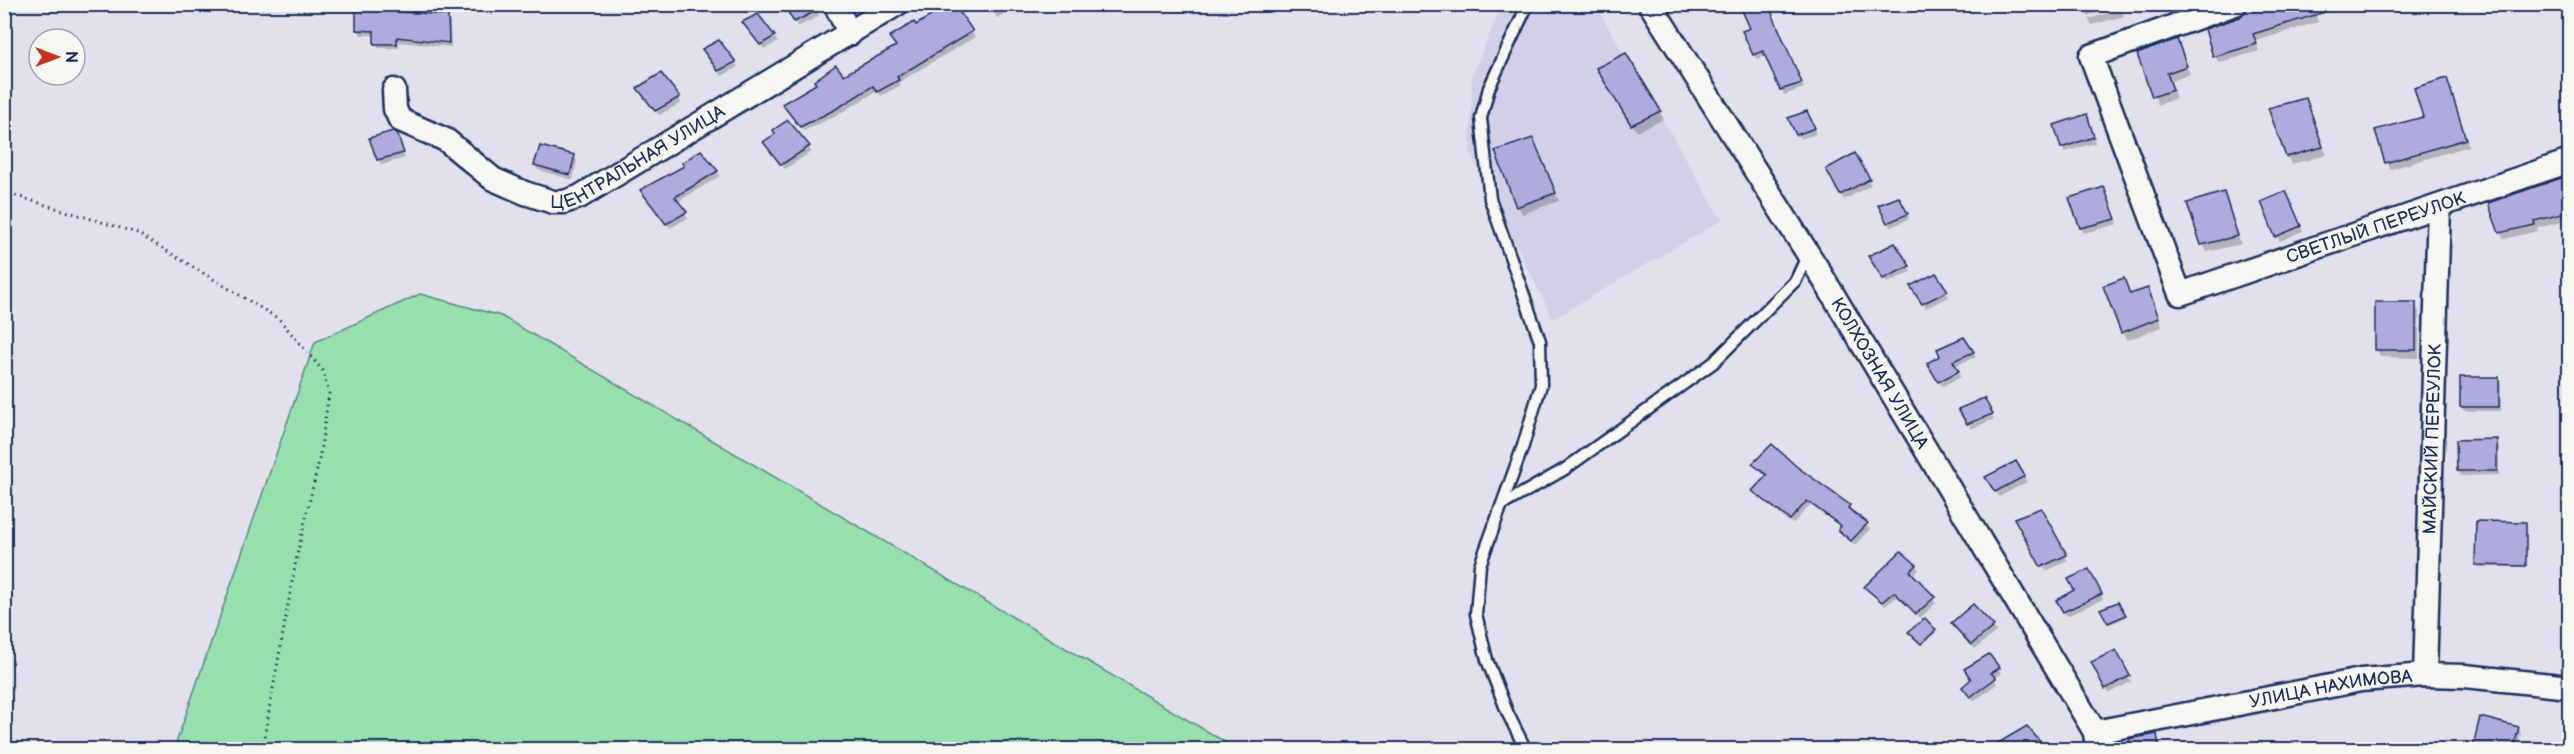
<svg xmlns="http://www.w3.org/2000/svg" width="2574" height="754" font-family="'Balsamiq Sans',sans-serif">
<rect width="100%" height="100%" fill="#e1e0ec"/>
<filter id="ink" filterUnits="userSpaceOnUse"><feTurbulence type="fractalNoise" baseFrequency=".0167" numOctaves="2"/><feDisplacementMap in="SourceGraphic" scale="12" xChannelSelector="R" yChannelSelector="G"/><feConvolveMatrix kernelMatrix="1 2 1 2 8 2 1 2 1" color-interpolation-filters="sRGB"/></filter>
<g filter="url(#ink)">
<polygon fill="#d2d0e8" points="1502,5 1595,5 1722,220 1553,319 1470,152 1472,76"/>
<polygon fill="#97e0ae" stroke="#598886" stroke-width="1.5" points="420,294 501,316 1237,749 174,749 315,342"/>
<g fill="#0003">
<polygon points="784,4 811,4 819,16 798,27"/>
<polygon points="989,4 1020,4 997,18"/>
<polygon points="1766,4 1804,88 1784,95 1767,56 1757,59 1754,54 1752,28"/>
<polygon points="2083,4 2121,4 2121,6 2087,16"/>
<polygon points="2312,4 2318,22 2256,41 2259,51 2219,63 2215,56 2207,30"/>
<polygon points="2355,4 2379,4 2358,11"/>
<polygon points="952,5 975,37 899,82 901,85 881,96 877,91 839,114 804,131 787,109 897,47 916,27"/>
<polygon points="2122,9 2124,16 2092,25 2088,19"/>
<polygon points="757,16 778,42 764,49 747,28"/>
<polygon points="447,17 450,22 451,47 399,42 399,48 378,48 375,35 361,35 358,30"/>
<polygon points="2176,41 2190,74 2170,82 2176,98 2158,105 2139,55"/>
<polygon points="707,55 735,62 738,67 722,76"/>
<polygon points="1626,55 1664,119 1637,132 1599,69"/>
<polygon points="2446,80 2469,146 2391,169 2387,162 2425,118"/>
<polygon points="642,94 678,98 681,103 659,115"/>
<polygon points="2305,100 2327,155 2292,164 2287,156"/>
<polygon points="1809,118 1816,134 1800,139 1790,119"/>
<polygon points="2089,121 2095,143 2065,152 2062,147"/>
<polygon points="371,139 399,140 405,158 381,165"/>
<polygon points="1533,140 1559,201 1522,214 1518,206"/>
<polygon points="768,147 809,147 811,152 785,169"/>
<polygon points="1855,155 1871,185 1844,200 1828,170"/>
<polygon points="574,156 577,161 573,180 538,170 535,165"/>
<polygon points="717,171 720,176 677,202 688,218 670,228 645,195"/>
<polygon points="2570,176 2570,220 2537,228 2538,231 2504,239 2500,233"/>
<polygon points="2104,188 2118,224 2084,233 2081,228"/>
<polygon points="2223,194 2241,244 2207,252 2203,244"/>
<polygon points="2289,198 2303,231 2280,241 2277,236"/>
<polygon points="1902,203 1909,219 1891,227 1880,206"/>
<polygon points="1894,245 1911,272 1887,283 1870,257"/>
<polygon points="1935,275 1949,297 1926,308 1912,286"/>
<polygon points="2123,279 2131,296 2151,297 2162,327 2127,340 2123,332"/>
<polygon points="2415,304 2419,312 2419,358 2381,357 2376,349"/>
<polygon points="1964,339 1976,357 1955,366 1961,377 1942,386 1929,363 1942,356"/>
<polygon points="2498,378 2501,383 2501,411 2464,411 2461,406"/>
<polygon points="1992,416 1994,419 1971,429 1969,425"/>
<polygon points="2496,441 2499,446 2499,475 2461,476 2458,471"/>
<polygon points="2015,463 2027,482 1999,497 1987,477"/>
<polygon points="1754,464 1795,467 1849,506 1851,512 1870,529 1855,545 1843,536 1840,531 1842,528 1810,505 1793,524 1786,520 1754,491 1767,477"/>
<polygon points="2040,509 2068,561 2046,571 2016,519"/>
<polygon points="2525,523 2526,567 2478,567 2477,565"/>
<polygon points="1916,565 1919,570 1912,576 1936,603 1920,618 1898,596 1885,606 1866,587"/>
<polygon points="2088,571 2103,599 2067,616 2058,600 2076,591"/>
<polygon points="2118,604 2125,618 2110,624 2102,610"/>
<polygon points="1925,620 1936,633 1922,645 1911,634"/>
<polygon points="1953,623 1993,627 1996,632 1975,649"/>
<polygon points="2115,652 2131,682 2109,693 2093,663"/>
<polygon points="1988,656 2002,674 1994,678 1997,684 1974,701 1966,692"/>
<polygon points="2027,728 2044,750 1998,750"/>
<polygon points="2518,728 2521,733 2517,750 2475,750"/>
<polygon points="2156,735 2160,750 2132,750"/>
</g>
<g fill="#afabdd" stroke="#1b2f5e" stroke-width="1.5">
<polygon points="783,4 822,4 822,8 794,22"/>
<polygon points="950,4 954,4 973,31 897,77 899,80 877,92 873,86 836,109 800,127 782,104 816,84 814,81 836,65 844,75 896,46 889,37 914,22 916,25"/>
<polygon points="1739,4 1768,4 1802,83 1780,90 1763,51 1753,55 1742,31 1750,28"/>
<polygon points="2261,4 2337,4 2338,8 2253,34 2257,44 2213,57 2205,29 2240,17 2247,8"/>
<polygon points="356,9 448,15 449,43 397,37 397,44 374,44 374,31 356,30"/>
<polygon points="758,14 775,36 760,45 742,22"/>
<polygon points="2177,39 2187,66 2167,73 2173,90 2152,97 2137,54"/>
<polygon points="719,40 736,62 718,71 702,49"/>
<polygon points="1626,53 1661,111 1631,125 1596,68"/>
<polygon points="661,73 680,97 655,111 637,88"/>
<polygon points="2447,78 2466,139 2385,163 2375,130 2423,117 2414,88"/>
<polygon points="2306,98 2323,147 2286,157 2268,108"/>
<polygon points="1807,111 1815,128 1796,135 1788,118"/>
<polygon points="2087,114 2094,137 2061,148 2054,125"/>
<polygon points="788,120 810,146 781,165 763,142 775,134 773,130"/>
<polygon points="393,131 397,133 404,153 377,160 369,138"/>
<polygon points="1533,138 1556,193 1516,207 1495,151"/>
<polygon points="540,146 575,155 570,175 534,165"/>
<polygon points="701,150 718,171 675,197 687,212 666,224 640,190 684,166 682,163"/>
<polygon points="1855,153 1870,179 1840,195 1826,169"/>
<polygon points="2570,175 2570,212 2534,221 2535,225 2499,233 2488,203"/>
<polygon points="2104,187 2116,219 2080,228 2069,198"/>
<polygon points="2286,191 2301,226 2275,237 2261,202"/>
<polygon points="2224,192 2238,236 2201,245 2187,203"/>
<polygon points="1899,197 1908,214 1887,223 1878,205"/>
<polygon points="1895,243 1910,266 1883,279 1868,256"/>
<polygon points="1936,273 1948,291 1922,304 1910,286"/>
<polygon points="2124,278 2130,294 2148,288 2159,318 2121,333 2103,286"/>
<rect x="2375" y="302" width="41" height="48"/>
<polygon points="1964,337 1974,352 1953,361 1959,371 1938,382 1927,363 1940,356 1937,349"/>
<rect x="2460" y="377" width="39" height="30"/>
<polygon points="1984,398 1993,414 1967,424 1958,409"/>
<polygon points="2497,439 2497,471 2457,471 2456,440"/>
<polygon points="1772,444 1796,466 1850,505 1848,508 1868,523 1851,541 1838,530 1841,526 1807,501 1790,520 1752,491 1767,475 1752,464"/>
<polygon points="2016,461 2025,476 1995,492 1985,477"/>
<polygon points="2041,508 2067,555 2041,567 2014,518"/>
<polygon points="2476,521 2526,522 2526,566 2475,565"/>
<polygon points="1901,551 1917,565 1910,571 1935,597 1916,614 1894,592 1882,602 1864,587"/>
<polygon points="2089,569 2102,594 2063,612 2056,600 2074,590 2068,579"/>
<polygon points="2118,602 2126,615 2108,623 2100,609"/>
<polygon points="1973,604 1994,626 1971,645 1951,623"/>
<polygon points="1925,618 1936,630 1921,644 1908,632"/>
<polygon points="2116,650 2130,676 2105,689 2091,662"/>
<polygon points="1989,654 2000,668 1991,673 1996,678 1970,697 1962,687 1971,679 1964,669"/>
<polygon points="2480,717 2519,727 2513,750 2472,750"/>
<polygon points="2027,726 2042,744 2033,750 1986,750"/>
<polygon points="2157,734 2159,747 2130,750 2129,739"/>
</g>
<g fill="none" stroke-linecap="round" stroke-linejoin="round">
<g stroke="#1b2f5e" stroke-width="15">
<g id="service">
<polyline points="1502,505 1565,469 1713,363 1796,280 1808,254"/>
<polyline points="1526,750 1508,714 1487,660 1476,614 1480,565 1523,446 1541,385 1540,341 1490,199 1481,118 1489,88 1528,4"/>
</g>
</g>
<g stroke="#1b2f5e" stroke-width="27">
<g id="minor">
<polyline points="835,4 850,34"/>
<path id="s1" d="M 1650,4 L 1817,268 L 2095,732 L 2097,750"/>
<path id="s2" d="M 2235,4 L 2091,56 L 2180,294 L 2570,161"/>
<path id="s3" d="M 394,90 L 395,109 L 400,120 L 446,140 L 493,179 L 525,193 L 553,202 L 564,202 L 579,197 L 897,4"/>
<path id="s4" d="M 2425,675 L 2439,206"/>
<path id="s5" d="M 2095,732 L 2361,680 L 2425,675 L 2465,676 L 2570,687"/>
</g>
</g>
<polyline stroke="#1b2f5e" stroke-width="3" stroke-dasharray="1.5 4.5" stroke-linecap="butt" points="4,192 137,233 279,319 323,371 329,393 319,461 297,555 262,750"/>
<use href="#service" stroke="#f6f6f2" stroke-width="10"/>
<use href="#minor" stroke="#f6f6f2" stroke-width="22"/>
</g>
</g>
<g text-anchor="middle" stroke-width="5" stroke-linejoin="round" paint-order="stroke">
<g font-size="18" fill="#1b2f5e" stroke="#f6f6f2">
<text dy="6" stroke="none"><textPath href="#s3" startOffset="303">ЦЕНТРАЛЬНАЯ УЛИЦА</textPath></text>
<text dy="6" stroke="none"><textPath href="#s2" startOffset="614">СВЕТЛЫЙ ПЕРЕУЛОК</textPath></text>
<text dy="6" stroke="none"><textPath href="#s1" startOffset="435">КОЛХОЗНАЯ УЛИЦА</textPath></text>
<text dy="6" stroke="none"><textPath href="#s4" startOffset="236">МАЙСКИЙ ПЕРЕУЛОК</textPath></text>
<text dy="6" stroke="none"><textPath href="#s5" startOffset="240">УЛИЦА НАХИМОВА</textPath></text>
</g>
</g>
<rect width="2574" height="754" fill="none" stroke="#f6f6f2" stroke-width="24"/>
<rect x="12" y="12" width="2550" height="730" fill="none" stroke="#1b2f5e" stroke-width="2" filter="url(#ink)"/>
<g transform="translate(57 57) rotate(90)"><circle r="28" fill="#f6f6f2" stroke="#9ea6b7" stroke-width="1.5"/>
<path d="M0-4.5L10 22L0 15L-10 22Z" fill="#c8321e"/>
<text y="-9" font-size="16" font-weight="bold" text-anchor="middle" fill="#1b2f5e">N</text>
</g>
</svg>
